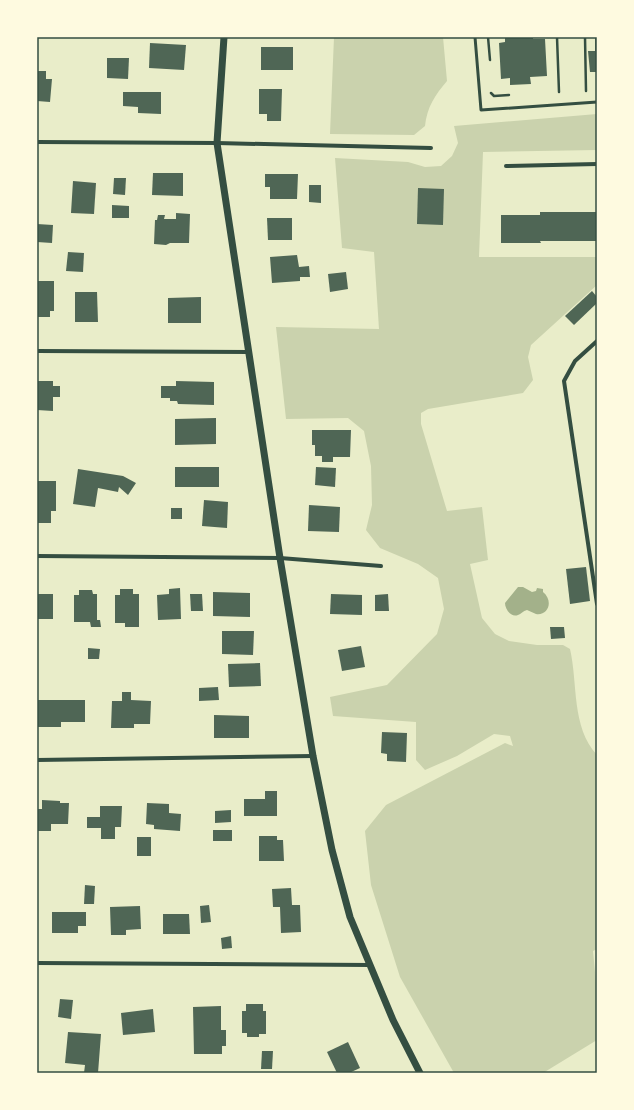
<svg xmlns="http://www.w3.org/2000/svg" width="634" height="1110" font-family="'Source Serif 4',serif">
<rect width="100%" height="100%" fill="#e9edc9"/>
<g fill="#cad2ad">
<path d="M 334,37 L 443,37 L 447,81 C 435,95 427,107 425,126 L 414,135 L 330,134 Z"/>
<path d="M 597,114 L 597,150 L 483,152 L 479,257 L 597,257 L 597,285 L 531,345 L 528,357 L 533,380 L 523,393 L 428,409 L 421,413 L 421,424 L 447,511 L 482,507 L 488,560 L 470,564 L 482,618 L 495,634 L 509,641 L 537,645 L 563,645 L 570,649 C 578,683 571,727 597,755 L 597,949 L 593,951 L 597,993 L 597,1040 L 543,1073 L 454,1073 L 400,977 L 371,885 L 365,831 L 386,805 L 505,743 L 513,746 L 510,736 L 494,734 L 457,756 L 425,770 L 416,760 L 416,722 L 333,716 L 330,697 L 387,685 L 437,634 L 444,609 L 438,578 L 418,564 L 380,548 L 366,530 L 372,505 L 371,466 L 364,431 L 348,418 L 286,419 L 276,327 L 379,329 L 374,252 L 342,248 L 335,158 L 408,162 L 425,167 L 441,166 L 452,156 L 458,143 L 454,126 Z"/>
</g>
<path fill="#a3b18a" d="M 518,587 L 523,587 L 532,592 L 536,591 L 537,588 L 543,589 L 543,592 C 554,601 548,616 536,614 C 533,613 530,611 527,610 C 523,611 521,614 518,615 C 511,618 505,609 505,603 Z"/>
<g fill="#4f6655">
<polygon points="505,37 533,37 533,39 545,39 547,76 530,77 531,84 510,85 510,78 501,79 499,43 505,42"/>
<polygon points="595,37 597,37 597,72 590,72 588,51 595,51"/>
<polygon points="150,43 186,45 184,70 149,68"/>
<rect x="261" y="47" width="32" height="23"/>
<polygon points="107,58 129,58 128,79 107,78"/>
<polygon points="37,71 46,71 46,79 52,79 50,102 37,101"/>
<polygon points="259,89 282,89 281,121 267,121 267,114 259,114"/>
<polygon points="123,92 161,92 161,114 138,113 138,107 123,106"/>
<polygon points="153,173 183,173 183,196 152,195"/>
<polygon points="265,174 298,174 297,199 270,199 270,187 265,187"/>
<polygon points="114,178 126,178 125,195 113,194"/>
<polygon points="73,181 96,183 94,214 71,213"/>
<polygon points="309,185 321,185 321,203 309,202"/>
<polygon points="418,188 444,189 443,225 417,224"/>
<polygon points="112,205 129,206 129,218 112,218"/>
<polygon points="540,212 597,212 597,241 540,241 541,243 501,243 501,215 540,215"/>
<polygon points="176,213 190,214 189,243 170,243 166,245 154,244 155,220 157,220 158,215 165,215 164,219 176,219"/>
<polygon points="267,218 292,218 292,240 268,240"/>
<polygon points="37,224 53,225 52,243 37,242"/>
<polygon points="68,252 84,253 83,272 66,271"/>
<polygon points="297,255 299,267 309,266 310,277 300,277 300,281 272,283 270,257"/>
<polygon points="346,272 348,289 330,292 328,274"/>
<polygon points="37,281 54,281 54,311 50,311 50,317 37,317"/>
<polygon points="592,291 597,297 597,303 574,325 565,316"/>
<polygon points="75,292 97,292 98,322 75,322"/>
<polygon points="201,297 201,323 168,323 168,298"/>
<polygon points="37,381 53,381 53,386 60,386 60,397 53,397 53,411 37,410"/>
<polygon points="176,381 214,382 214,405 178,404 177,401 170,401 170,398 161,398 161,386 176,386"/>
<polygon points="216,418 216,444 175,445 175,419"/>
<polygon points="312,430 351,430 350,457 333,457 333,462 322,462 322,456 315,456 315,445 312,445"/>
<rect x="175" y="467" width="44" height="20"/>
<polygon points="316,467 336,468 335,487 315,485"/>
<polygon points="78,469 123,476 136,483 128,495 119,487 118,492 98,488 95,507 73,504"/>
<polygon points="37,481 56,481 56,511 51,511 51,523 37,523"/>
<polygon points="204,500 228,502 227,528 202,526"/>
<polygon points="309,505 340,507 339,532 308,531"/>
<rect x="171" y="508" width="11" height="11"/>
<polygon points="586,567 590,601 570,604 566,569"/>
<polygon points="180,588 181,619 158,620 157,595 169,594 169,589"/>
<polygon points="120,589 133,589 133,594 139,594 139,627 125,627 125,623 115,623 115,595 120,595"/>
<polygon points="79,590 92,590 93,594 97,594 97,620 100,620 101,627 91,627 90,622 74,622 74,595 79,595"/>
<polygon points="213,592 250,593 250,617 213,616"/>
<rect x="37" y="594" width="16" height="25"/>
<polygon points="190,594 202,594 203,611 191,611"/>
<polygon points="331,594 362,595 362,615 330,614"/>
<polygon points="388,594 389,611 375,611 375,595"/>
<polygon points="550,627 564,627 565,638 551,639"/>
<polygon points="222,631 254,631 253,655 222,654"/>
<polygon points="361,646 365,667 342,671 338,650"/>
<polygon points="88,648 100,649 99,659 88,659"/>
<polygon points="260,663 261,686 229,687 228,664"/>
<polygon points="218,687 219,700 199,701 199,688"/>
<polygon points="122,692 131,692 131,700 151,701 150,724 134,724 134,728 111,728 112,701 122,701"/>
<polygon points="37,700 85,700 85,722 61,722 61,727 37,727"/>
<polygon points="214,715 249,716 249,738 214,738"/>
<polygon points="382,732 407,733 406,762 387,761 387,754 381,753"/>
<polygon points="265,791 277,791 277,816 244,816 244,799 265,799"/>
<polygon points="42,800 60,801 60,803 69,803 68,824 51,824 51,831 37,831 37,809 42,809"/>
<polygon points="147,803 169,804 169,813 181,814 180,831 154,829 154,825 146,824"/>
<polygon points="100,806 122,806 121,827 115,827 115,839 101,839 101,828 87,828 87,817 100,817"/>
<polygon points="231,810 231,822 215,823 215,811"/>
<rect x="213" y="830" width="19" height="11"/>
<polygon points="259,836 277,836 277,840 283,840 284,861 259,861"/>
<rect x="137" y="837" width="14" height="19"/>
<polygon points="85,885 95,886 94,904 84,904"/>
<polygon points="291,888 292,905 300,905 301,932 281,933 280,907 273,907 272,889"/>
<polygon points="209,905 211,922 201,923 200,906"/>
<polygon points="140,906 141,929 126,930 126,935 111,935 110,907"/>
<polygon points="52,912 86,912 86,926 78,926 78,933 52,933"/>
<polygon points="163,914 189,914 190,934 163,934"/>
<polygon points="231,936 232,948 222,949 221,938"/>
<polygon points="60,999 73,1000 71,1019 58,1017"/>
<polygon points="246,1004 263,1004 263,1011 266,1011 266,1034 259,1034 259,1037 247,1037 247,1033 242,1033 242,1011 246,1011"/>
<polygon points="221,1006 221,1030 226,1030 226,1046 222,1046 222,1054 194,1054 193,1007"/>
<polygon points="153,1009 155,1032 123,1035 121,1013"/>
<polygon points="68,1032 101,1034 98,1073 84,1073 85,1065 65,1063"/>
<polygon points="348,1042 360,1068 349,1073 337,1073 327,1052"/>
<polygon points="262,1051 273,1051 272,1069 261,1069"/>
</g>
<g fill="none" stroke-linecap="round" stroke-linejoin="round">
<g stroke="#344e41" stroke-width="2.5">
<polyline points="488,37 490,60"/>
<polyline points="557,37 559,92"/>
<polyline points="585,37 586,91"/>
<polyline points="491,93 494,96 509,95"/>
</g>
<polyline stroke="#344e41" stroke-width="3" points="475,37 481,110 597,102"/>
<g stroke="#344e41" stroke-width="4">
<polyline points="37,142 217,143 431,148"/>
<polyline points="506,166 597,164"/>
<polyline points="597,341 575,361 564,381 597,604"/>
<polyline points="37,351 249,352"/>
<polyline points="37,556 280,558 381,566"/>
<polyline points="37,760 313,756"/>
<polyline points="37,963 370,965"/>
</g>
<polyline stroke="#344e41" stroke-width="7" points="224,37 217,143 280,558 313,756 332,850 350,917 393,1020 420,1073"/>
</g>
<rect width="634" height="1110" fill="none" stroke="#fefae0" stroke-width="76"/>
<rect x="38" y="38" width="558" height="1034" fill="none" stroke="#344e41" stroke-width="1.5"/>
</svg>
